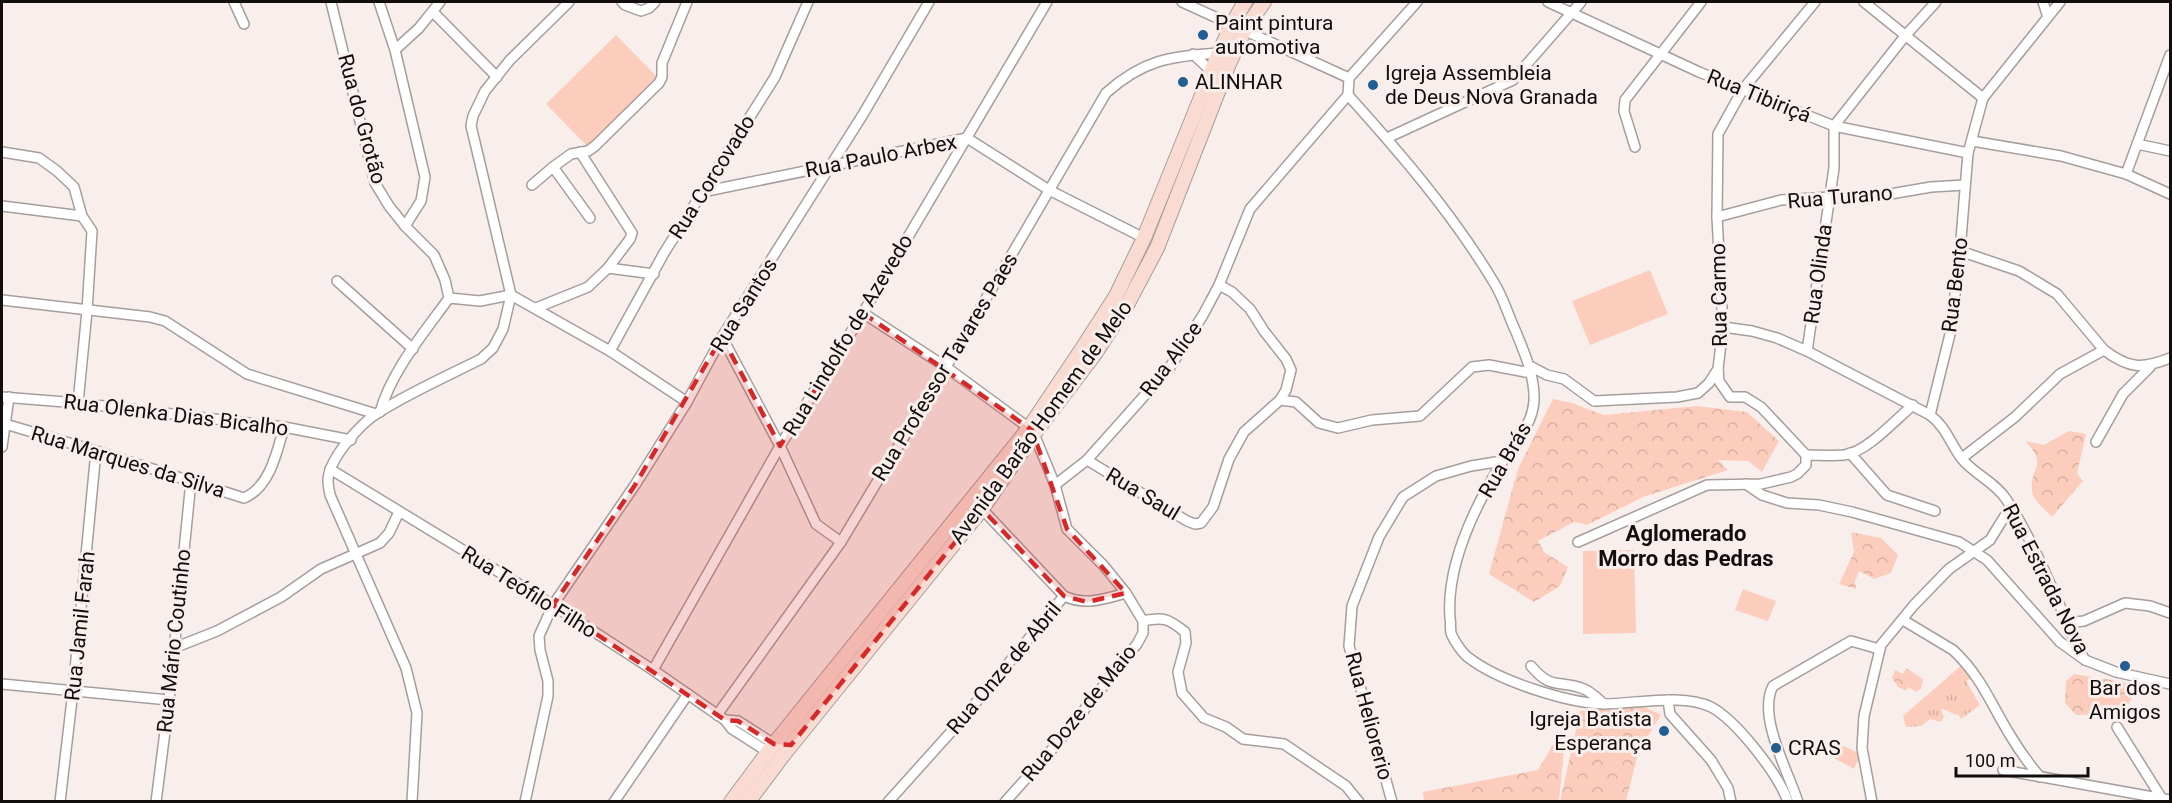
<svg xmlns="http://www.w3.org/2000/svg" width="2172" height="803" font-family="Roboto,sans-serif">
<defs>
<pattern id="grass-tufts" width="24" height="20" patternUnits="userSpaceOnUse" patternTransform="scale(1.5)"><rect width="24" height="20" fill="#fccdbd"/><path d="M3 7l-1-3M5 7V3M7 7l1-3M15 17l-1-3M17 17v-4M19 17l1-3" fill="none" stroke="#d7afa1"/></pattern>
<pattern id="forest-crowns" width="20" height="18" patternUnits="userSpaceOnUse" patternTransform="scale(1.5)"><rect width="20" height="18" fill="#fccdbd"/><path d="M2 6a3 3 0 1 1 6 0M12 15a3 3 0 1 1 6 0" fill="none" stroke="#d7afa1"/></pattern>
</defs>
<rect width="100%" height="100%" fill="#f8efec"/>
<polygon fill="url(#grass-tufts)" points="1964,663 1974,677 1966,681 1980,705 1961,719 1958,714 1956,715 1943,709 1941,710 1944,716 1941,722 1930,719 1921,726 1906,727 1903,716"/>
<g fill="url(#forest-crowns)">
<polygon points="1553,399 1572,403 1604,415 1697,406 1747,412 1779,441 1762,472 1748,461 1718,460 1728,470 1643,497 1587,525 1574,522 1538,541 1544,552 1568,567 1560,586 1534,602 1489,574 1518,469"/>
<path d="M 2069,431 L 2086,434 L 2077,473 L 2083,481 L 2052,517 C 2046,511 2036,502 2033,495 C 2026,469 2051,467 2025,441 L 2044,445 Z"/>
<polygon points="1851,532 1881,538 1898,555 1891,573 1874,579 1859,571 1855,581 1856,589 1839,584 1854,552"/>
<polygon points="1906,668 1923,679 1921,688 1917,692 1908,687 1906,691 1898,687 1892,678 1895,670 1903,674"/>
<polygon points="2074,674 2129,683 2136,692 2124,711 2105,715 2076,715 2065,703 2066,681"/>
<polygon points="1634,702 1661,715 1639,750 1626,801 1560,802 1580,711"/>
<polygon points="1567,721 1559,801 1424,801 1423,792 1538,770"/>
</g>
<g fill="#fccdbd">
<polygon points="616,35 660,80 590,149 546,104"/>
<polygon points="1650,270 1668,314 1590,345 1572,301"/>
<polygon points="1634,550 1636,633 1583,634 1583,551"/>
<polygon points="1743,589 1776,601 1768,621 1735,610"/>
<polygon points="1837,743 1861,754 1854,769 1830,756"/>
</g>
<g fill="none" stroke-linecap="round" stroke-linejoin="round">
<g stroke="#a69e9c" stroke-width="12">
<g id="street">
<polyline points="234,2 244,24"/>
<path d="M 331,2 L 375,183 L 389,206 L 405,226 L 434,255 L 445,280 L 449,298 C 424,333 392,370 380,412"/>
<polyline points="379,2 395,50 425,177 421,201 405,226"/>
<polyline points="622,2 625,5 641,11 649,8 655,2"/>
<polyline points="1182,2 1349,78"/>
<polyline points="1548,2 1699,72 1834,126 1968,153"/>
<polyline points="1864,2 1983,98"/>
<polyline points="2043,2 2048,17"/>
<polyline points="433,12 497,77"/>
<polyline points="395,50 419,28 440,2"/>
<polyline points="1193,54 1211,71"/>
<polyline points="1349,78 1417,2"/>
<path d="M 1348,95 C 1400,153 1452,213 1493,281 C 1503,296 1508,315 1516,332 C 1525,354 1535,377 1534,401 C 1532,428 1513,443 1501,464 C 1474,508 1446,565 1450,618 C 1451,622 1450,629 1451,633 C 1454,641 1463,654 1469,658 C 1499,681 1567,703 1604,704 C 1635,704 1683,693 1711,707 C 1736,720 1779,775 1788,802"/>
<polyline points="1387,138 1513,80 1581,2"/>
<polyline points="1972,141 2061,156 2126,174 2170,194"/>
<polyline points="2137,144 2170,151"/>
<polyline points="1635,147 1624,111 1625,100 1701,2"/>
<polyline points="2,152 39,158 57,171 74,187 82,216 92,231 87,311 78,403"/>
<polyline points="580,152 632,233 630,239 608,268"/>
<polyline points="2126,174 2170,55"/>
<polyline points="532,185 553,167"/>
<polyline points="702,192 967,138 1049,190 1144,238"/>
<polyline points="2,206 82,216"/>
<polyline points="1717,217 1781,200 1830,197 1873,197 1931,187 1964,185"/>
<polyline points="590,218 553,167 571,154 588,151 595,146 659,83 662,77 662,63 687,2"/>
<path d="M 1960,251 L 2019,271 L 2057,294 L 2104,350 C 2129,369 2142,369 2170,358"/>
<polyline points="337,281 413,349"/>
<polyline points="1219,285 1232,292 1250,309 1264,331 1286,359 1291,370 1286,390 1280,400"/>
<polyline points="449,298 480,301 511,295 610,351 687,402"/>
<polyline points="2,300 150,317 165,321 247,374 376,414"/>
<polyline points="536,308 588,287 608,268 654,274"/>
<polyline points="863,313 946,367 1029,428"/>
<path d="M 1723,327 L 1752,331 L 1777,338 L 1807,351 L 1930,415 C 1946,427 1950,443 1962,459 C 1974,474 1995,482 2006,499 C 2028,532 2044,570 2060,606 C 2069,626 2073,641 2085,660"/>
<polyline points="722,337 780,446 816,524 841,542"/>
<polyline points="610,351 664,253 775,77 808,2"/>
<polyline points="1807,351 1834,168 1834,126 1905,36 1936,2"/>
<polyline points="1530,366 1547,375 1564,379 1594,401 1677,397 1698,393 1709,383 1718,369 1723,327 1717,217 1718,134 1743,89 1815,2"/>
<polyline points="1718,369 1719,381 1730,397 1745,397 1761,407 1806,455"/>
<polyline points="2,397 78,403 284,427 351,440"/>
<polyline points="1930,415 1951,330 1960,251 1968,153 1983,98 2060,2"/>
<path d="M 2,423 L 96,451 L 244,498 C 270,487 277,452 284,427"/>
<polyline points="1034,434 1055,485 1067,529 1104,566 1126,593 1143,621"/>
<polyline points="2096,442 2123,394 2150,367"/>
<polyline points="2,447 9,397"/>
<polyline points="1850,453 1887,495 1935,511"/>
<path d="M 1806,455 C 1819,455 1832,456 1844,455 C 1867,452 1895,420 1913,405"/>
<polyline points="1962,458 2015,417 2060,374 2104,350"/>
<polyline points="1087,460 1187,521 1195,524 1201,523 1213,507 1229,459 1244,432 1280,400 1296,402 1319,423 1338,428 1372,420 1420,416 1472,367 1489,365 1531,373"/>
<polyline points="330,469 553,605 653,670 725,720 732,729 768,752"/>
<polyline points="1746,484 1762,495 1787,503 1819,505 1852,512 1959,542 1987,560 2060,642 2085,660 2116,672 2170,684"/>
<polyline points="1055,485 1087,460 1170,367 1203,315 1219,285 1250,209 1348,95 1349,78"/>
<path d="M 982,509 L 1064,596 C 1085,606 1105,599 1126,593"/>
<polyline points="1578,542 1707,485 1761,484 1791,477 1797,474 1806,465 1806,455"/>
<path d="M 1903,620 L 1953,650 C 1981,676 1991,704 2010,735 C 2019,750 2029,764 2040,777"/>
<path d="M 1143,621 C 1163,617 1168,618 1185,632 L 1186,643 L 1178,672 L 1182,693 L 1204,718 L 1226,727 L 1243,739 L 1284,744 L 1346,786 L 1359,802"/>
<polyline points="2066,623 2084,621 2125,603 2150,606 2170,613"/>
<polyline points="174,648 217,631 281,597 321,569 380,543 389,533 399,512"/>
<path d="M 1531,666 C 1552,691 1558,679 1584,689 C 1591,692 1597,698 1604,704"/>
<polyline points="653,670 780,446 863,313 1047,2"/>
<polyline points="2,684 169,700"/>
<polyline points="1668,700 1670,714 1711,760 1728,788 1731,802"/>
<path d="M 717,715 L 841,542 L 946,367 L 1106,93 C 1143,60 1170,56 1219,53"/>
<polyline points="725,720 738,721 774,744 779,744"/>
<polyline points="2117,727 2164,802"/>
<polyline points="2003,770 2170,800"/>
<polyline points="60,802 73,691 96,451"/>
<polyline points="156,802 169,700 191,481"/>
<path d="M 412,802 L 417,713 L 406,668 L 330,495 C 329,490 328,485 328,481 C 328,459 361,423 379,412 C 411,392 447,376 481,359 L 493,348 L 503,329 L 511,295 L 478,155 L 471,126 L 473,116 L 485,91 L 510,60 L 569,2"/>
<polyline points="525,802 548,696 548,681 540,650 539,636 553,605 635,485 687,402 722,337 862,116 929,2"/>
<polyline points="614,802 688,694"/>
<polyline points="888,802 959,723 1064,596"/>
<polyline points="1005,802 1055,746 1137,644 1143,633 1143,621"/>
<polyline points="1392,802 1349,646 1352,606 1379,537 1403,497 1436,476 1471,466 1502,461"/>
<path d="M 1798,802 C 1788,771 1757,716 1773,686 L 1851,641 L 1879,649"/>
<polyline points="1872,802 1862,748 1864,716 1881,645 1914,605 1949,569 1990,540 2011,506"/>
</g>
</g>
<g stroke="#a69e9c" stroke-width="16">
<g id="secondary">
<polyline points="731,802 774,744 1029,428 1082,349 1116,296 1144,238 1219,53 1232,24 1245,2"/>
<polyline points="748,802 784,754 982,509 1034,434 1094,355 1128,303 1157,248 1228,66 1245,29 1264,2"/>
</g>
</g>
<use href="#street" stroke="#fff" stroke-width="9"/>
<use href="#secondary" stroke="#f9dbd1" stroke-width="14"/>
</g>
<path fill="#d62828" fill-opacity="0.2" stroke="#d62828" stroke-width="4.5" stroke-dasharray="12 8" stroke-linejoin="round" d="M 863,313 L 1032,430 L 1067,529 L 1126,593 L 1087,602 L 1064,596 L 982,509 L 791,745 L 774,744 L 738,721 L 725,720 L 553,605 L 635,485 L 722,337 L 780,446 Z"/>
<g fill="#205e94" stroke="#f8efec" stroke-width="2">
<circle cx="1203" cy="35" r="6"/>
<circle cx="1183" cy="82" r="6"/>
<circle cx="1373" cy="85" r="6"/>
<circle cx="2125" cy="666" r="6"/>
<circle cx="1664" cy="731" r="6"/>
<circle cx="1776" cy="748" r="6"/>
</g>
<g text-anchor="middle" stroke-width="6" stroke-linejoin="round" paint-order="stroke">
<g font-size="21" fill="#110e0d" stroke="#f8efec" text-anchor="start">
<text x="1215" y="30">Paint pintura<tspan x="1215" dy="24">automotiva</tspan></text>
<text x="1385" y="80">Igreja Assembleia<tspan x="1385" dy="24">de Deus Nova Granada</tspan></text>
<text x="1195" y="89">ALINHAR</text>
<text x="2125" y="695" text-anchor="middle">Bar dos<tspan x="2125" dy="24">Amigos</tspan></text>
<text x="1652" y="726" text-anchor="end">Igreja Batista<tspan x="1652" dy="24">Esperança</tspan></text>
<text x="1788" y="755">CRAS</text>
</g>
<g font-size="21" fill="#110e0d" stroke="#f8efec">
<text transform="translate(1759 96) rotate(22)" y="7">Rua Tibiriçá</text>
<text transform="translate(362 119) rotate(75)" y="7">Rua do Grotão</text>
<text transform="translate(881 156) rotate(-11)" y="7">Rua Paulo Arbex</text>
<text transform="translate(712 177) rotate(-58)" y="7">Rua Corcovado</text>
<text transform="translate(1840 197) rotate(-5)" y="7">Rua Turano</text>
<text transform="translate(1818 274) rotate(-82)" y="7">Rua Olinda</text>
<text transform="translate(1955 285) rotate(-83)" y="7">Rua Bento</text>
<text transform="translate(1719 295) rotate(-91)" y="7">Rua Carmo</text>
<text transform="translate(744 305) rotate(-58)" y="7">Rua Santos</text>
<text transform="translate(848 335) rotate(-59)" y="7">Rua Lindolfo de Azevedo</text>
<text transform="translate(1171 359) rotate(-53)" y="7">Rua Alice</text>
<text transform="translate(945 367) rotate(-59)" y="7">Rua Professor Tavares Paes</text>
<text transform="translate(176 415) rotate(7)" y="7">Rua Olenka Dias Bicalho</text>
<text transform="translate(1041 422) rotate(-54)" y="7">Avenida Barão Homem de Melo</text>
<text transform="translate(1505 460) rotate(-60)" y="7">Rua Brás</text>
<text transform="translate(128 462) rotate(17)" y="7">Rua Marques da Silva</text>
<text transform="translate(1143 494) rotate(31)" y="7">Rua Saul</text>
<text transform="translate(2046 579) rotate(63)" y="7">Rua Estrada Nova</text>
<text transform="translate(529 592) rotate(32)" y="7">Rua Teófilo Filho</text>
<text transform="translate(80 626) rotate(-84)" y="7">Rua Jamil Farah</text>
<text transform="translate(174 641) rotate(-84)" y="7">Rua Mário Coutinho</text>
<text transform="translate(1004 668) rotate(-50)" y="7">Rua Onze de Abril</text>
<text transform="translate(1079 713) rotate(-51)" y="7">Rua Doze de Maio</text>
<text transform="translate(1369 716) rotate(75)" y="7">Rua Heliorerio</text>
</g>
<g font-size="22" font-weight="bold" fill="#110e0d" stroke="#f8efec">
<text x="1686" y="541">Aglomerado<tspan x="1686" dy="25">Morro das Pedras</tspan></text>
</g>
</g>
<rect width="2172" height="803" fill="none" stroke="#110e0d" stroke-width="6"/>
<path d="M1956 767v9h132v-9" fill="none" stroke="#110e0d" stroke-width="3"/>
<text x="1965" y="767" font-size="18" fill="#110e0d" stroke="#f8efec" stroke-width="4.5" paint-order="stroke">100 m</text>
</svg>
